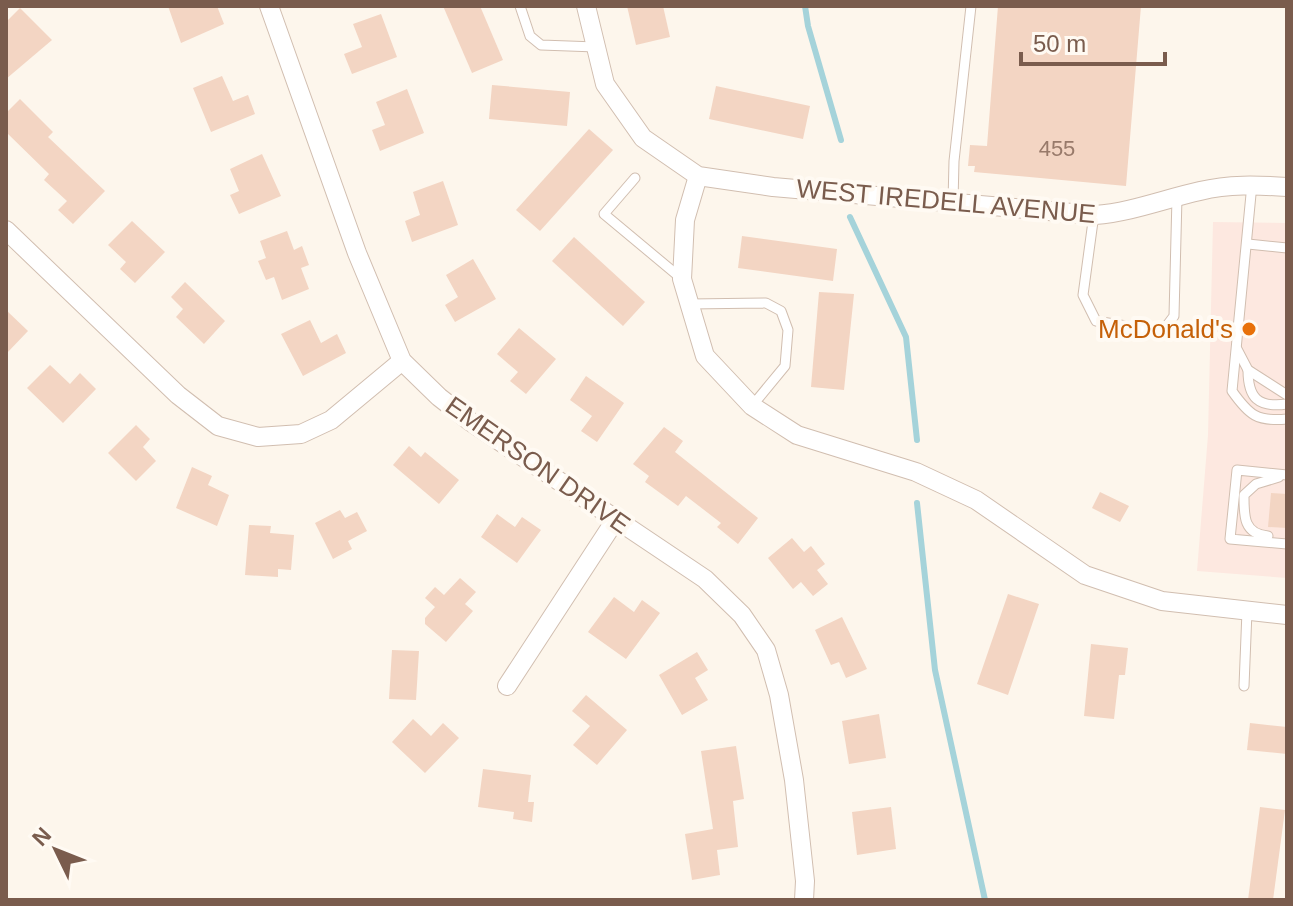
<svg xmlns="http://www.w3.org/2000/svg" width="1293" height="906" font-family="Helvetica,sans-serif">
<rect width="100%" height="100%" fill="#fdf6ec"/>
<polygon fill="#fde8e0" points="1213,222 1287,223 1287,578 1197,571 1208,435"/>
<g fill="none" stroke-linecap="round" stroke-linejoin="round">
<g stroke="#a5d3da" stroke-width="6">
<polyline points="805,6 808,26 841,140"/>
<polyline points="850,217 906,337 917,440"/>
<polyline points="917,503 935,670 985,900"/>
</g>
</g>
<g fill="#f3d5c3">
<polygon points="168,6 217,6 224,24 181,43"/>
<polygon points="443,6 480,6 503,60 472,73"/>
<polygon points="627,6 663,6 670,37 636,45"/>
<polygon points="998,6 1141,6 1126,186 974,172 975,166 968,166 970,145 987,146"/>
<polygon points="20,8 52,40 6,79 6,22"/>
<polygon points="381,14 397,57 352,74 344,54 362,47 353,24"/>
<polygon points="222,76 233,101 248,95 255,114 211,132 193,88"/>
<polygon points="492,85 570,92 567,126 489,119"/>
<polygon points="716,86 810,106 803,139 709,119"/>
<polygon points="407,89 424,133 380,151 372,130 385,125 376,102"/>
<polygon points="20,99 53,132 48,137 105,191 73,224 58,210 67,201 44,180 49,174 6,132 6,113"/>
<polygon points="589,129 613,150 540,231 516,210"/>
<polygon points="262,154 281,196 239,214 230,195 239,191 230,169"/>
<polygon points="443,181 458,225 412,242 405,221 420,215 413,192"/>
<polygon points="132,221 165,252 135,283 120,269 126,262 108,245"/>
<polygon points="287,231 294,250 302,246 309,265 301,268 309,289 282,300 274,277 266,280 258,261 266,258 260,241"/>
<polygon points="742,236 837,249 833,281 738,268"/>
<polygon points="574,237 645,302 623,326 552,261"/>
<polygon points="473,259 496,299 455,322 445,305 458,297 446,275"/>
<polygon points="185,282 225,321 204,344 176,317 183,309 171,297"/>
<polygon points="819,292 854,294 844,390 811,387"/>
<polygon points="6,310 28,331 6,354"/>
<polygon points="310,320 321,343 337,334 346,353 303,376 281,334"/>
<polygon points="519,328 556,359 526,394 510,381 518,372 497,354"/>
<polygon points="50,365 70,384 80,373 96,389 63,423 27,388"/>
<polygon points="586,376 624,403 597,442 581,431 592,416 570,400"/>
<polygon points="136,425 150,439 143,447 156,461 136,481 108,453"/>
<polygon points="664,427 683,441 675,452 758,518 738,544 717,527 721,523 686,496 678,506 645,482 649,476 633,464"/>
<polygon points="409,446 421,457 425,452 459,480 439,504 393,465"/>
<polygon points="192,467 212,476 208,485 229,495 217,526 176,508"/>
<polygon points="1100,492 1129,506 1120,522 1092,508"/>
<polygon points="1271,493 1287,494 1287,528 1268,527"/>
<polygon points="340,510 345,518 357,512 367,531 348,541 352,549 333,559 315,523"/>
<polygon points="497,514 515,527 522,517 541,530 517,563 481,537"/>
<polygon points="249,525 271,526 270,533 294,535 291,570 278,569 278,577 245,575"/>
<polygon points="792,538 804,552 811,546 825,564 817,570 828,584 813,596 801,582 793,589 768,558"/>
<polygon points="460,578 476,592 465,604 473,611 446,642 425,624 425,618 435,607 425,598 435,587 444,595"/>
<polygon points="1008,594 1039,604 1008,695 977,684"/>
<polygon points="614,597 634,612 642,600 660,613 626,659 588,632"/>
<polygon points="842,617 867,669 846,678 839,662 831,665 815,630"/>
<polygon points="1091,644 1128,648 1125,675 1119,675 1114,719 1084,716"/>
<polygon points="392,650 419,651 416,700 389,699"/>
<polygon points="697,652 708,670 695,678 708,700 682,715 659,675"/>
<polygon points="586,695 627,730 597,765 573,745 590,726 572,711"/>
<polygon points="879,714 886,758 849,764 842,721"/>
<polygon points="413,719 431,736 443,723 459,738 425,773 392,742"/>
<polygon points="1250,723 1287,727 1287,754 1247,750"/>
<polygon points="736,746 744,799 733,801 738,847 717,850 720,875 692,880 685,834 713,829 701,751"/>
<polygon points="483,769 531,775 528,802 534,802 532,822 513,819 514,812 478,807"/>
<polygon points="891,807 896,849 857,855 852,812"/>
<polygon points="1260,807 1285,810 1273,900 1248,900"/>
</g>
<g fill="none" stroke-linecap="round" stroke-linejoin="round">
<g stroke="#d1beb0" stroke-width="11">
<g id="lane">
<polyline points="520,6 530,36 541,45 596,47"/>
<polyline points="635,178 604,214 682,279"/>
<path d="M 1252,184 L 1232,391 C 1249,415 1257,422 1287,419"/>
<polyline points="953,202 954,161 971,6"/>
<polyline points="1094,214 1083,295 1096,321 1162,332 1174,316 1177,197"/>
<polyline points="1248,244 1287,248"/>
<polyline points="690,304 766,303 781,311 788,330 785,366 752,406"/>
<polyline points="1237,349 1248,370 1287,395"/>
<path d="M 1248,370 C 1248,398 1258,408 1287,404"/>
<polyline points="1287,475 1237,470 1230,539 1287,544"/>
<path d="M 1268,536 C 1243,534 1244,515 1244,495 L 1256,484 L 1279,477"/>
<polyline points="1244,686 1247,611"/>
</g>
</g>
<g stroke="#d1beb0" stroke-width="20">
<g id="street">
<polyline points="269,6 357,253 402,361 439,397 471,422 705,579 742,615 766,650 779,695 794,780 805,881 804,900"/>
<path d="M 586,6 L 605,84 L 643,138 L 698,176 L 773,187 L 1095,215 C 1132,212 1164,199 1200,191 C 1229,184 1257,185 1287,187"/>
<polyline points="698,176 685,220 682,279 705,356 752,406 797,435 916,472 976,500 1085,575 1162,601 1287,615"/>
<polyline points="6,230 178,395 218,426 258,437 301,434 331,420 402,361"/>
<polyline points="507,686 616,519"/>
</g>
</g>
<use href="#lane" stroke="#fff" stroke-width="9"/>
<use href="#street" stroke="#fff" stroke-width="18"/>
</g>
<circle fill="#e8710a" stroke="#fffaf3" stroke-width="3" cx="1249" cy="329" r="8"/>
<g text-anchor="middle" stroke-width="8" stroke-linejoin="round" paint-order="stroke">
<g font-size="22" fill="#987a6a">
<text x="1057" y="156">455</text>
</g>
<g font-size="26" fill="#7a5c4d" stroke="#fffaf3">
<text transform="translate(946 201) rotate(5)" y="9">WEST IREDELL AVENUE</text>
<text transform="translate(538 465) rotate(35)" y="9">EMERSON DRIVE</text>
</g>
<g font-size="26" fill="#c56008" stroke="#fffaf3" text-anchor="end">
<text x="1233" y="338">McDonald's</text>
</g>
</g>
<rect width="1293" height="906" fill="none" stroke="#7a5c4d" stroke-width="16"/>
<g transform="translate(56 850) rotate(313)" stroke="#fffaf3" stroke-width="6" paint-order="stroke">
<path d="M0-6L14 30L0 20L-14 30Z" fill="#7a5c4d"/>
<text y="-12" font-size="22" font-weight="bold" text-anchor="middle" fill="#7a5c4d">N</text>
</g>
<path d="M1021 52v12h144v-12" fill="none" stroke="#7a5c4d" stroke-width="4"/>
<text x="1033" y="52" font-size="24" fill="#7a5c4d" stroke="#fffaf3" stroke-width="6" paint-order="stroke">50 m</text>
</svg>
